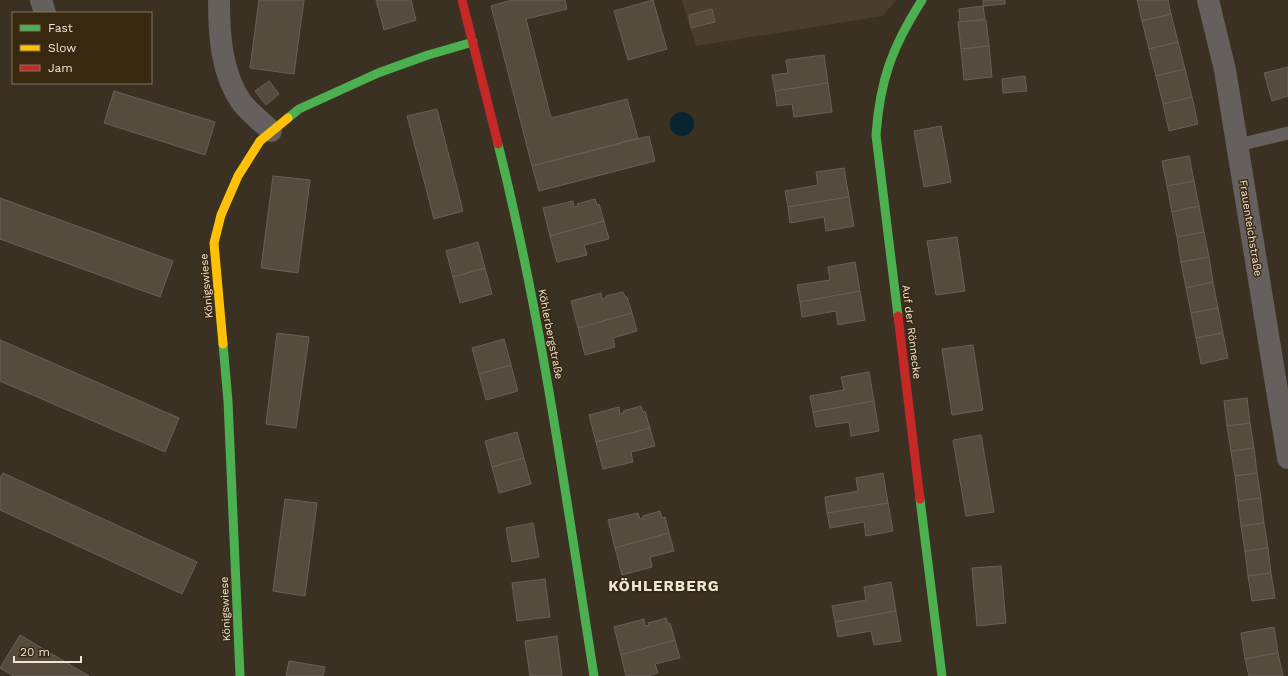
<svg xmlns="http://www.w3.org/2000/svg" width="1288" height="676" font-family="'Work Sans',sans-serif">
<rect width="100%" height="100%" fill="#3a3123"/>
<polygon fill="#493d2e" points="682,0 896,0 883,16 696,46"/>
<circle fill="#082431" cx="682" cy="124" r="12"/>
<g fill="#564c3e" stroke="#696156">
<polygon points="259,0 304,0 294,74 250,68"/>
<polygon points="376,0 411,0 416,20 384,30"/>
<polygon points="512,0 565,0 567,9 526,19 551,118 627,99 638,138 532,166 491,6"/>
<polygon points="653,0 667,49 628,60 614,11"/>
<polygon points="983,0 1005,0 1005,4 983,6"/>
<polygon points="1137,0 1168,0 1171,14 1142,21"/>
<polygon points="983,6 985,19 960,22 959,9"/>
<polygon points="712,9 715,22 691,28 689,15"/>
<polygon points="1171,14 1178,42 1149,49 1142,21"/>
<polygon points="986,20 989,46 961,49 958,22"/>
<polygon points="1178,42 1185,69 1156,76 1149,49"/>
<polygon points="989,46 992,77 964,80 961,49"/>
<polygon points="824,55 828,83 775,91 772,75 788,73 786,60"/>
<polygon points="1288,67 1288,96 1272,101 1264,73"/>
<polygon points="1185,69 1192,97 1163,104 1156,76"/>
<polygon points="1025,76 1027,91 1003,93 1002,79"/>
<polygon points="269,81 279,94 266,105 255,91"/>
<polygon points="828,83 832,112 794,117 792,104 777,106 775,91"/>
<polygon points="114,91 215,122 205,155 104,123"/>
<polygon points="1192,97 1198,124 1169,131 1163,104"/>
<polygon points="437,109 463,211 434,219 407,116"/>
<polygon points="941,126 951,182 924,187 914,131"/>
<polygon points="649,136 655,161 539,191 532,166"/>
<polygon points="1189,156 1194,181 1167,186 1162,161"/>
<polygon points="844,168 849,197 788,207 785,191 818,185 816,172"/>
<polygon points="273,176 310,180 298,273 261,268"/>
<polygon points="1194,181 1199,206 1172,212 1167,186"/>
<polygon points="849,197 854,226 826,231 824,217 790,223 788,207"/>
<polygon points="0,198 173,261 160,297 0,239"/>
<polygon points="595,199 597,205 599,204 604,221 550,236 543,208 573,201 574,207 578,206 577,204"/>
<polygon points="1199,206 1204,232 1177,237 1172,212"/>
<polygon points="604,221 609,239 584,245 587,255 557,262 550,236"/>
<polygon points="1204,232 1209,257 1181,262 1177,237"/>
<polygon points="957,237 965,291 936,295 927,241"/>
<polygon points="478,242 485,268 453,277 446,251"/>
<polygon points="1209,257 1213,282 1186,288 1181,262"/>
<polygon points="855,262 860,291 800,302 797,285 830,280 828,267"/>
<polygon points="485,268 492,294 460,303 453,277"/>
<polygon points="1213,282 1218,308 1191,313 1186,288"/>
<polygon points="860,291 865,320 838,325 836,311 802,317 800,302"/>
<polygon points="623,292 625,297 627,297 632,313 578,328 571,301 601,293 602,299 606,298 606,296"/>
<polygon points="1218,308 1223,333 1196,338 1191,313"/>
<polygon points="632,313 637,331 613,338 615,347 585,355 578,328"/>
<polygon points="277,333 309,337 296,428 266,424"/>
<polygon points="1223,333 1228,358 1201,364 1196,338"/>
<polygon points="504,339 511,365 479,374 472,348"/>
<polygon points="0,340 179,418 165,452 0,381"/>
<polygon points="973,345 983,410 952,415 942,349"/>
<polygon points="511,365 518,391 486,400 479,374"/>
<polygon points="869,372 874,401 813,412 810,396 844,390 841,377"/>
<polygon points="1247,398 1250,423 1227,426 1224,401"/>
<polygon points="874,401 879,431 851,436 849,422 816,427 813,412"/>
<polygon points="641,406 643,412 645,411 650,428 596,442 589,415 619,407 620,414 624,413 623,411"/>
<polygon points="1250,423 1254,448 1231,451 1227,426"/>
<polygon points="650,428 655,446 631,452 633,462 603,469 596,442"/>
<polygon points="517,432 524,458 492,467 485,441"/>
<polygon points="981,435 994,512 966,516 953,440"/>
<polygon points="1254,448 1257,473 1235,476 1231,451"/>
<polygon points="524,458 531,484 499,493 492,467"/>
<polygon points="3,473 197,562 182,594 0,510 0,478"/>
<polygon points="883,473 888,503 827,513 825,497 858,491 856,478"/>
<polygon points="1257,473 1261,498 1238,501 1235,476"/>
<polygon points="1261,498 1264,523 1241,526 1238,501"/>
<polygon points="285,499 317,503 305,596 273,591"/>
<polygon points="888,503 893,531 866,536 864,522 830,528 827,513"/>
<polygon points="660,511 662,518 665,517 669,533 615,548 608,520 638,513 640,519 643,518 643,516"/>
<polygon points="533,523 539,557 512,562 506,528"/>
<polygon points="1264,523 1268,548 1245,551 1241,526"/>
<polygon points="669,533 674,551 650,557 652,567 622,575 615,548"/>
<polygon points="1268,548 1271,573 1248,576 1245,551"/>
<polygon points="1001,566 1006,623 977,626 972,568"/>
<polygon points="1271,573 1275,598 1252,601 1248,576"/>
<polygon points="545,579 550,617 517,621 512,583"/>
<polygon points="891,582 896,611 835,622 832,606 866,600 864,587"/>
<polygon points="896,611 901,641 874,645 871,631 838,637 835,622"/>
<polygon points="666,618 668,624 670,623 675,640 621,655 614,627 644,619 645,626 649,625 648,623"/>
<polygon points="1274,627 1278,653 1245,659 1241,633"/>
<polygon points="20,635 89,676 14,676 0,668"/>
<polygon points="557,636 562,676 530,676 525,641"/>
<polygon points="675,640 680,658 655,664 658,673 648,676 626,676 621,655"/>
<polygon points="1278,653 1283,676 1249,676 1245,659"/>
<polygon points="289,661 325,667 323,676 286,676"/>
</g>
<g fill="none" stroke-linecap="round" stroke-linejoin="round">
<polyline stroke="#65605e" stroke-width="13" points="1238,145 1288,133"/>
<g stroke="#65605e" stroke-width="22">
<polyline points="41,0 45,13"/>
<path d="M 219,0 C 219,35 221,73 242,103 C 250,113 262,122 271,131"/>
<polyline points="1208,0 1225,70 1288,458"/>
</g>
<g stroke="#4caf50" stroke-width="9">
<polyline points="288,118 299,109 378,73 428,55 473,42"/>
<path d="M 498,144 C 542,319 566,498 594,676"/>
<path d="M 898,316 L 876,135 C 880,80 892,47 922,0"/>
<polyline points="223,344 228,401 240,676"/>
<polyline points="920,499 942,676"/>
</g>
<polyline stroke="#ffc107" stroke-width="9" points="223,344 214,243 221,215 238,176 260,141 288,118"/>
<g stroke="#c62828" stroke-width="9">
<polyline points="462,0 498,144"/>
<polyline points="898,316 920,499"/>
</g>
</g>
<g text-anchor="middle" stroke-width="3" stroke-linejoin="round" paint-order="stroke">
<g font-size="11" fill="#f0e6d8" stroke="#382810">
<text transform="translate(1251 228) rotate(81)" y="4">Frauenteichstraße</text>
<text transform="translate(206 286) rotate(-95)" y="4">Königswiese</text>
<text transform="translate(912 332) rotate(83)" y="4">Auf der Rönnecke</text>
<text transform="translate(551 334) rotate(79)" y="4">Köhlerbergstraße</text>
<text transform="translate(225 609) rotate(-92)" y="4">Königswiese</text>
</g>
<g font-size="15" font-weight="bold" letter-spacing="1" fill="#f0e6d8" stroke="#382810">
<text x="664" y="591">KÖHLERBERG</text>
</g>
</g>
<rect x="12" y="12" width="140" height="72" fill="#382810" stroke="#827460"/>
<rect x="20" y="25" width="20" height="6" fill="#4caf50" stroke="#827460"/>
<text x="48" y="32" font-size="12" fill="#f0e6d8">Fast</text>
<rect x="20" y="45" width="20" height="6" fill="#ffc107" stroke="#827460"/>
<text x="48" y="52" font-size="12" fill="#f0e6d8">Slow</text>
<rect x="20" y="65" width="20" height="6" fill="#c62828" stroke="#827460"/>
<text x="48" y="72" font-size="12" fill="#f0e6d8">Jam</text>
<path d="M14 656v6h67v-6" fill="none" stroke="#f0e6d8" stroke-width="2"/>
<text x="20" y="656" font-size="12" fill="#f0e6d8" stroke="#382810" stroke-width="3" paint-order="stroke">20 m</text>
</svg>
